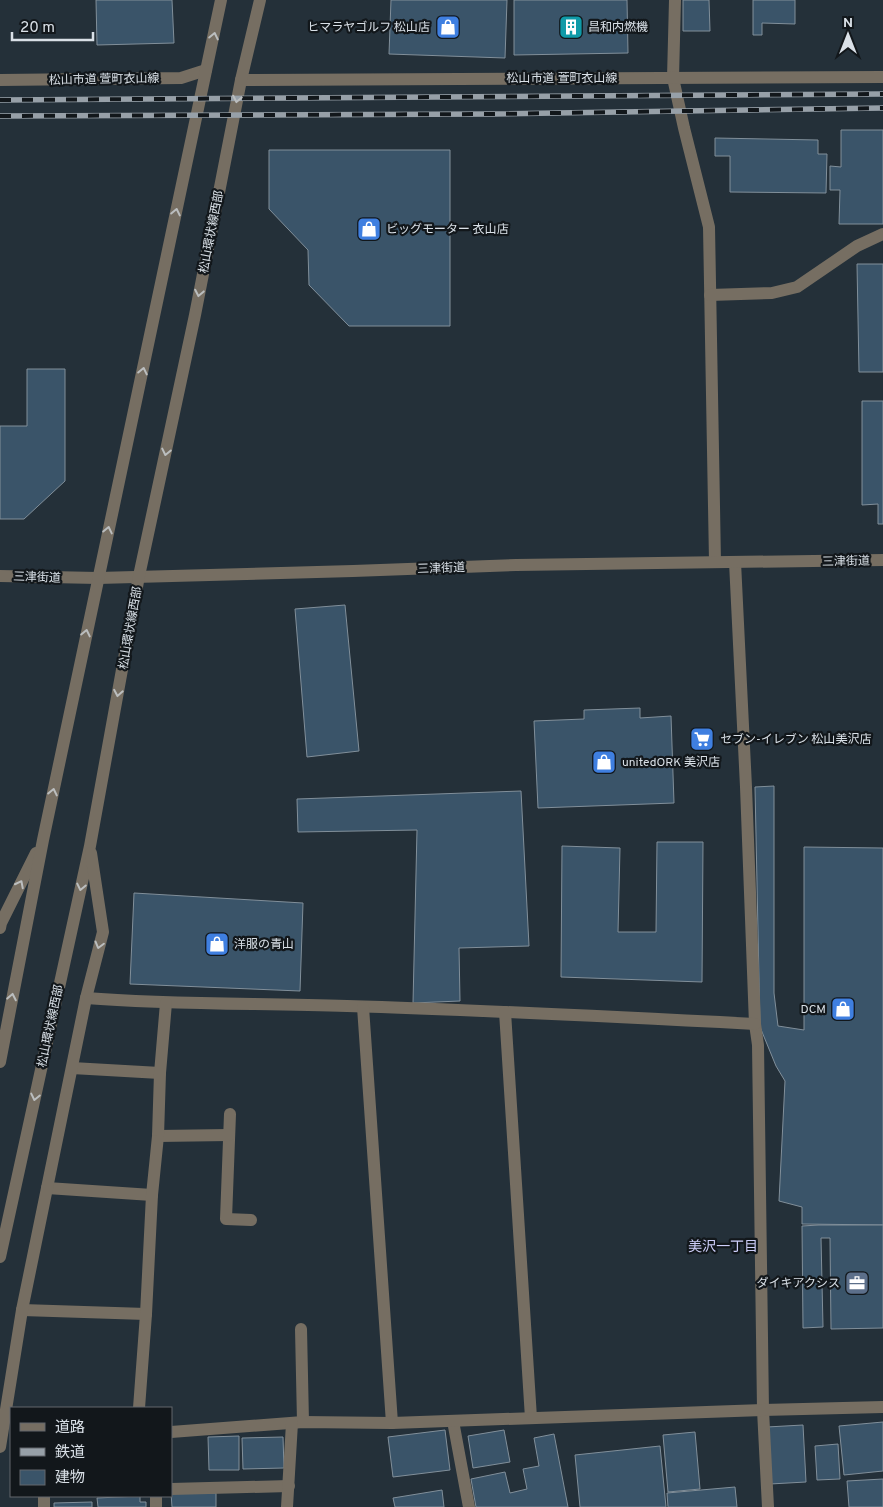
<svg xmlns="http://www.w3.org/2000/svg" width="883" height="1507" font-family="Overpass,'Noto Sans JP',sans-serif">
<rect width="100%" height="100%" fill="#243039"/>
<g fill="#3a5469" stroke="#818f9a">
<polygon points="96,0 172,0 174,43 97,45"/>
<polygon points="391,0 507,0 505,58 389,54"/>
<polygon points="514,0 627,0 628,53 514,55"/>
<polygon points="683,0 709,0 710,31 683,31"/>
<polygon points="753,0 795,0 795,24 762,23 762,35 753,35"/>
<polygon points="841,130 883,130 883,224 839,224 840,190 830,190 830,166 841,167"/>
<polygon points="715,138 818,140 818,154 827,154 826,193 730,192 730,156 715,156"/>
<polygon points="269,150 450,150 450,326 349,326 309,285 308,250 269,209"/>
<polygon points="857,264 883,264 883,372 859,372"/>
<polygon points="27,369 65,369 65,481 24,519 0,519 0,426 27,426"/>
<polygon points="862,401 883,401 883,524 878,524 878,504 862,505"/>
<polygon points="345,605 359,751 307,757 295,609"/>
<polygon points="640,708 640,718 671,716 674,803 538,808 534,721 584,719 584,710"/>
<polygon points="774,786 774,993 778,1026 804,1030 804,847 883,848 883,1225 802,1224 802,1207 779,1201 785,1081 776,1066 760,1027 755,787"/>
<polygon points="521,791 529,946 459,948 460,1001 413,1003 417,830 298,832 297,799"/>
<polygon points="657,842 703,842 702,982 561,977 562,846 620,848 618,932 656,932"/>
<polygon points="134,893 303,903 300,991 130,984"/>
<polygon points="819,1225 883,1225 883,1328 831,1329 830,1238 821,1238 823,1327 803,1328 802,1226"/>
<polygon points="883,1422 883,1471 844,1475 839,1426"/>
<polygon points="803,1425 806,1482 770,1484 767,1427"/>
<polygon points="445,1430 450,1470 393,1477 388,1437"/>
<polygon points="504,1430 510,1462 473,1468 468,1436"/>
<polygon points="695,1432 700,1489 668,1492 663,1435"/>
<polygon points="554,1434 568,1507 476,1507 471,1479 505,1472 510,1493 527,1489 523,1469 539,1466 534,1438"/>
<polygon points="239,1436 239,1470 209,1470 208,1437"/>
<polygon points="283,1437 284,1468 243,1469 242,1438"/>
<polygon points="838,1444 840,1479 817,1480 815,1446"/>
<polygon points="660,1446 666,1507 580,1507 575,1455"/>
<polygon points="883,1479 883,1507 849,1507 847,1481"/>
<polygon points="735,1487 737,1507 668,1507 667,1493"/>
<polygon points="442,1490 444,1507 395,1507 393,1498"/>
<polygon points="171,1493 216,1493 216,1507 172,1507"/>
<polygon points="140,1496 140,1502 146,1502 146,1507 98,1507 97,1498"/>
<polygon points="92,1502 92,1507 54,1507 54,1503"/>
</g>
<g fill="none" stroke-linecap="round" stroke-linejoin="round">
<g stroke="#766e62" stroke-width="12">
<polyline points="675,0 673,78 684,128 709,227 715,562"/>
<polyline points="0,80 181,78 206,70"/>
<polyline points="241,80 883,77"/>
<polyline points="710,295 772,293 797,287 857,246 883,234"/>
<polyline points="735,562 746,787 755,1024 758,1045 763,1410 768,1507"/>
<polyline points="0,576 98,578 353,571 516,565 883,560"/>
<polyline points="0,928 1,923 36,853"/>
<path d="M 86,998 C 172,1005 259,1003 347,1006 C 483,1010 619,1017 755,1024"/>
<polyline points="363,1007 392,1423"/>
<polyline points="505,1012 531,1418"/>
<polyline points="0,1062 43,840 221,0"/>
<polyline points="72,1068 160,1073"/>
<polyline points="230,1114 226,1219 251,1220"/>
<polyline points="158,1136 229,1135"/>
<polyline points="47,1188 152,1195"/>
<polyline points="0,1257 90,846 139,576 195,315 241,80 260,0"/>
<polyline points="22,1310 146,1314"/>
<polyline points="301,1329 303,1422"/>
<polyline points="139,1408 146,1314 152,1195 158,1136 160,1073 166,1003"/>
<polyline points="453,1421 469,1507"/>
<polyline points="171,1432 303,1422 392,1423 763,1410 883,1407"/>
<polyline points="0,1447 22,1310 86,998 103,932 91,853"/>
<polyline points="171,1489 289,1486"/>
<polyline points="44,1496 44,1507"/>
<polyline points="156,1496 156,1507"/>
<polyline points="287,1507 292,1423"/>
</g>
<g stroke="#97a0a8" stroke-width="5.5">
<g id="rail">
<polyline points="0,100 883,94"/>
<polyline points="0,116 493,114 883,108"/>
</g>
</g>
<use href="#rail" stroke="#12171b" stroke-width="4" stroke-dasharray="11" stroke-linecap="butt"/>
</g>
<defs><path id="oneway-chevron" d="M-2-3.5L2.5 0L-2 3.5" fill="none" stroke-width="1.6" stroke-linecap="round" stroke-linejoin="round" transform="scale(1.25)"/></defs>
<g stroke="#bbbebf">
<use href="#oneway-chevron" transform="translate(214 36) rotate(-78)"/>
<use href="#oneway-chevron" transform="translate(237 99) rotate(101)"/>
<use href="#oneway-chevron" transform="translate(176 212) rotate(-78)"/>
<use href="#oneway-chevron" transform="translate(199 293) rotate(101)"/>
<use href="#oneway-chevron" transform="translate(143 371) rotate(-78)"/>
<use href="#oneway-chevron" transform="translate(166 452) rotate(102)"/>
<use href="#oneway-chevron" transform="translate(108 530) rotate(-78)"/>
<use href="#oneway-chevron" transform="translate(86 633) rotate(-78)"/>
<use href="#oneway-chevron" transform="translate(118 693) rotate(100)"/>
<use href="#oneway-chevron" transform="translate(53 792) rotate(-78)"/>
<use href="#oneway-chevron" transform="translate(20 884) rotate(-63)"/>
<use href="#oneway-chevron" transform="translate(81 887) rotate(102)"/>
<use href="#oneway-chevron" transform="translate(99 945) rotate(105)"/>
<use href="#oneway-chevron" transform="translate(12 997) rotate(-79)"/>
<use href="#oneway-chevron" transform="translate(35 1097) rotate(102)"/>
</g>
<defs>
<g id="shop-square" transform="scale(1.25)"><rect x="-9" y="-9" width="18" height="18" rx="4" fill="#3f7fe0" stroke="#12171b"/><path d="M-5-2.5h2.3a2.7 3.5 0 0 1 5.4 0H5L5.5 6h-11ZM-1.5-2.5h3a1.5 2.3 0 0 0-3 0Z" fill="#fff"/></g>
<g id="building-square" transform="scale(1.25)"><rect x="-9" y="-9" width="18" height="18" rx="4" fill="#0f9aa8" stroke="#12171b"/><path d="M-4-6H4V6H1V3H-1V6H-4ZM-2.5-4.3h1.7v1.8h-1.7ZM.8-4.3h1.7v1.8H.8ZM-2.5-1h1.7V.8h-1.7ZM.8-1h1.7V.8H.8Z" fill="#fff"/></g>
<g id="supermarket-square" transform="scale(1.25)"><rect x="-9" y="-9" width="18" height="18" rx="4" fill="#3f7fe0" stroke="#12171b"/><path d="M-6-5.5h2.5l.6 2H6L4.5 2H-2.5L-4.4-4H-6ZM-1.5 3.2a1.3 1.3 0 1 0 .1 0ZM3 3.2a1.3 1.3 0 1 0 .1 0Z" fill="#fff"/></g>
<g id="office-square" transform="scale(1.25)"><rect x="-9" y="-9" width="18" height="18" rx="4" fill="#5c6f8a" stroke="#12171b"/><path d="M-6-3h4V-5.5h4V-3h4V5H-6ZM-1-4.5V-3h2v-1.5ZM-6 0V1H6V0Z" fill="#fff"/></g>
</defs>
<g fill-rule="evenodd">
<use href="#shop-square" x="448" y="27"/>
<use href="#building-square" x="571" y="27"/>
<use href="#shop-square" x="369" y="229"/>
<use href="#supermarket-square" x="702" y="739"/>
<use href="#shop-square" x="604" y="762"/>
<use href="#shop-square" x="217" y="944"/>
<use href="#shop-square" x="843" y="1009"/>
<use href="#office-square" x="857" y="1283"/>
</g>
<g text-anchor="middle" stroke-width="4.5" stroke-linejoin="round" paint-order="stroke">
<g font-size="12" fill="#d9e0e7" stroke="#12171b" text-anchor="start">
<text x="430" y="31" text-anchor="end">ヒマラヤゴルフ 松山店</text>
<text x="588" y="31">昌和内燃機</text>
<text x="386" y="233">ビッグモーター 衣山店</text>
<text x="720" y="743">セブン-イレブン 松山美沢店</text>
<text x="622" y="766">unitedORK 美沢店</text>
<text x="234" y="948">洋服の青山</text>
<text x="826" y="1013" text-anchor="end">DCM</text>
<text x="840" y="1287" text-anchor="end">ダイキアクシス</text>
</g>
<g font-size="12" fill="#d9e0e7" stroke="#12171b">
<text x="562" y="82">松山市道 萱町衣山線</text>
<text transform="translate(104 79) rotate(-1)" y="4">松山市道 萱町衣山線</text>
<text transform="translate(211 232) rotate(-79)" y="4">松山環状線西部</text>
<text transform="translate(846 561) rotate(-1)" y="4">三津街道</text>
<text transform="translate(441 568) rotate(-2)" y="4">三津街道</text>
<text transform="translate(37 577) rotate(2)" y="4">三津街道</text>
<text transform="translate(130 628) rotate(-80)" y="4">松山環状線西部</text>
<text transform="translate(50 1026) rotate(-78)" y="4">松山環状線西部</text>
</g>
<g font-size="14" fill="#cecffa" stroke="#12171b">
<text x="723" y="1251">美沢一丁目</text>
</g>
</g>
<rect x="10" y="1407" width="162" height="90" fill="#12171b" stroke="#62676d"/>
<rect x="20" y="1423" width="25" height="8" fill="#766e62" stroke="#62676d"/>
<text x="55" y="1432" font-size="15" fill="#d9e0e7">道路</text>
<rect x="20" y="1448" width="25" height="8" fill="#97a0a8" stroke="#62676d"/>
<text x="55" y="1457" font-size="15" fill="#d9e0e7">鉄道</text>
<rect x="20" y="1470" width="25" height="15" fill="#3a5469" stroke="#62676d"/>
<text x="55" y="1482" font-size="15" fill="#d9e0e7">建物</text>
<g transform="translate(848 35)" stroke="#12171b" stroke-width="4" paint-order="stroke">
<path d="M0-4L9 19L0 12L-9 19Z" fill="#d9e0e7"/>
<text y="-8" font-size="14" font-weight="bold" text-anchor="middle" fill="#d9e0e7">N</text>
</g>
<path d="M12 32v8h81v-8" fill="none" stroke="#d9e0e7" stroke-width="2.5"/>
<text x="20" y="32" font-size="15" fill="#d9e0e7" stroke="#12171b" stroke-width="4" paint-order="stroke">20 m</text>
</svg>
